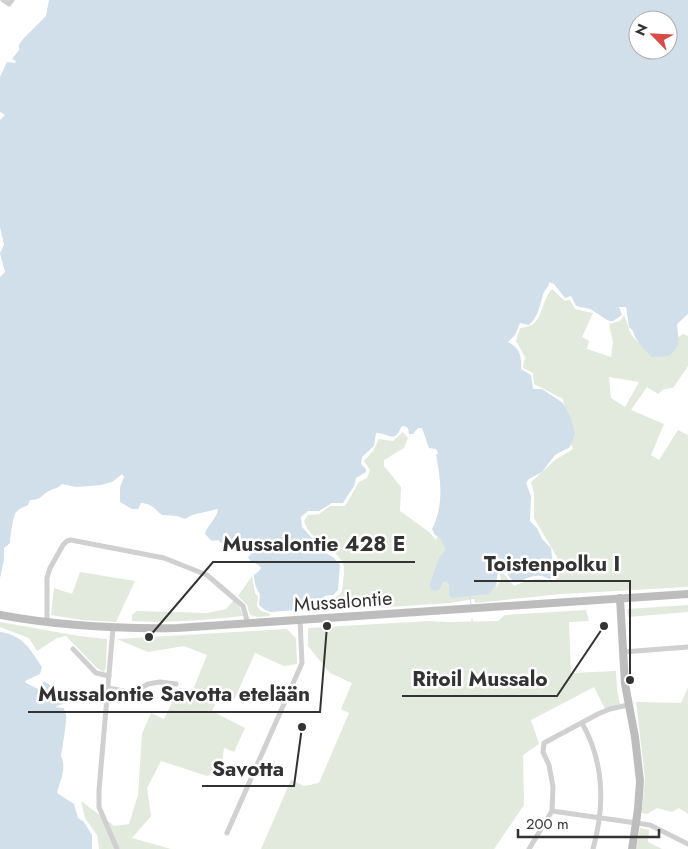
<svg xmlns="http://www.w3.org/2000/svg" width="688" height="849" font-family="Jost,sans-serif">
<rect width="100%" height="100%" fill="#fff"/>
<g fill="#e2e9dd" fill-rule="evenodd">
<path d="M 552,289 L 565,301 L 570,300 L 575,309 L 593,313 L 582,337 L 589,341 L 587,349 L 611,357 L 613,342 L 609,324 L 620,321 L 624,315 C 632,333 627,336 647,347 L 674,340 L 683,334 L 688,336 L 688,366 L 673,388 L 664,389 L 658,394 L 647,387 L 631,410 L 664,424 L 651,455 L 659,460 L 678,430 L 688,435 L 688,587 L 562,594 L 475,603 L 474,599 L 450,603 L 330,611 L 331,601 L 342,592 C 342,584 346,572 343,564 C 338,548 309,541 304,521 L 308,515 L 319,514 L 330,506 L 345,506 L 359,482 L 367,478 L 370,470 L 364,461 L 373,451 L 379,439 L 393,441 L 403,432 L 408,438 L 404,448 L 384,460 L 384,466 L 401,487 L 400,511 L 429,532 L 436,540 L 439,534 L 468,592 L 497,583 L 496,588 L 501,580 L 500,574 L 504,574 L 514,586 C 530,579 537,577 554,582 L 559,576 L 557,557 L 534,518 L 534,493 L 531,482 L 555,460 L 573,449 L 566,430 L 567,418 L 563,399 L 534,384 L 533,373 L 523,368 L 525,357 L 516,341 L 520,328 C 545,327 539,303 552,289 ZM 609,377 L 639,382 L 625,407 L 611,398 Z"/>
<polygon points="80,572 135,581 116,622 82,620 51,615 54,588 72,594"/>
<polygon points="252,576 255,593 258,597 257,606 261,611 269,613 270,616 258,617 250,615 247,605 238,596"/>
<path d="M 234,600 L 240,608 L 243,616 C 206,620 169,623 132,621 L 132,615 L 137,611 L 207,613 L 226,609 Z"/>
<polygon points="688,605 688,612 628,617 627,609"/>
<polygon points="586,610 589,621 569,622 571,673 616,671 617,690 620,704 605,709 594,687 531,720 539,744 523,755 524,805 494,849 261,849 291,780 304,786 319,783 349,713 341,709 352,683 330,673 308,646 308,628 429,621 448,622 498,621 505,615"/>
<polygon points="0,622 79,636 107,639 106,668 104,672 97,668 66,636 57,638 37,651 29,638 0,627"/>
<polygon points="287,629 296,638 297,664 284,666 255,653 234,700 222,700 193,690 207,655 184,646 148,652 117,639"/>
<polygon points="179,688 215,704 212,711 245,728 234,752 224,748 221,771 207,776 161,761 147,788 151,816 132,838 171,849 99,849 97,835 85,818 81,801 114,826 129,824 138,795 142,734 151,713 164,719"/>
<polygon points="688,688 688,814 679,808 672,812 657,808 647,814 642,813 645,778 636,702 681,703"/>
<polygon points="640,828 649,830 648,842 662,849 636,849"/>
</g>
<g fill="#d1dfeb" fill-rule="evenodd">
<path d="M 49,0 L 688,0 L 688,314 L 677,324 C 678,338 682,345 669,356 L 652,357 L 643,348 L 635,337 L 633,331 L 629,327 L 626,307 L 619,307 L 622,315 L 613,321 L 609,321 L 590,309 L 576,306 L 571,296 L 565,298 L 554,284 L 549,282 C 549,288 545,288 543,295 C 540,305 538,317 529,325 L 520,323 L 515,335 L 508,342 C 520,348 522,357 521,369 L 531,375 L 533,389 L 542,389 L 563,403 L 571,418 L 575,434 L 570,447 L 555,455 L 542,472 L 529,479 L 526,483 L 531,496 L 530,521 L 537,528 L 542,539 L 551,548 L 554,573 L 553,577 L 549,579 C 532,569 522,586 512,580 C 507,576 507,570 504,566 C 493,573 501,585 488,594 L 452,598 L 449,595 L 449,584 L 446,581 L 443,582 L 439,590 L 434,591 L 431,589 L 430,584 L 439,558 L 446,549 L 439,537 L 435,535 L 432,529 C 444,507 441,479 436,455 L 438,453 L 436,449 L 429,448 L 422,428 L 418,428 L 413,434 L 409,434 L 408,428 L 404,426 L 401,427 C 395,445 387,432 376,433 L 374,446 L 362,457 L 361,464 L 366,469 L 366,472 L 356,478 L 354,486 L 343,503 L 332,503 L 319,511 L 308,511 L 301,517 L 302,527 L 312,538 L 314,545 L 334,558 L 340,565 L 338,590 L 333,595 L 324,596 L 329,605 L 324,608 L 270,612 L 265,610 L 259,605 L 260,594 C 256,589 254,582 254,575 L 260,570 L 261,568 C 257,562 250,563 248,557 L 254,551 L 255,546 L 241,548 L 233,544 L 225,546 L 218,540 L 212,541 L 205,534 C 207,525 217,519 218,509 L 192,515 L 185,519 L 177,516 L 162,515 C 154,509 153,504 141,503 L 138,509 L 132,509 L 120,502 L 120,487 L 124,477 L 122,474 L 112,482 L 101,485 L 76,487 L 62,484 C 58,488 56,488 51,490 C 41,494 43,500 30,500 L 28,505 C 25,507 20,508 17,511 C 13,514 10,538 10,543 L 4,548 L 4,560 L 0,578 L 0,277 L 5,272 L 0,253 L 4,245 L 0,227 L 0,120 L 5,115 L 0,112 L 0,77 L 7,62 L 15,63 L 16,61 L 12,59 L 19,50 L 19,45 L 23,39 L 46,16 ZM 638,20 L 668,20 L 668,50 L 638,50 Z"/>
<path d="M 0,632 C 24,636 29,648 42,667 L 40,674 L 25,681 L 26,683 L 38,689 L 44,681 L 53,687 L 56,695 L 63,694 L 65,696 L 65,703 L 55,707 L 64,708 C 64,711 66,713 66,716 C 67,719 62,751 61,756 C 67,769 60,780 57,793 L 74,804 L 78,818 L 84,822 L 92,835 L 92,849 L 0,849 Z"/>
</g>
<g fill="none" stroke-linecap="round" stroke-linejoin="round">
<g stroke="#d1dfeb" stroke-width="1">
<polyline points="470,596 471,604"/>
<polyline points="472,619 472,622"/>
</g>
<g stroke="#d0d0d0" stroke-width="5">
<polyline points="3,0 9,4 12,0"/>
<polyline points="47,622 47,578 50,568 63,545 67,541 71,540 164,558 207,575 243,606 248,624"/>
<polyline points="113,628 99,790 99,807 117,849"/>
<polyline points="73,649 96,673 109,676"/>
<polyline points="623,652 688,647"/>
<polyline points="108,688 129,692 136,691 148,684 160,682 176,684"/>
<path d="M 582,723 C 604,762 605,806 593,849"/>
<polyline points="552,811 650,825 688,844"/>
<polyline points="227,833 302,663 300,620"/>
<polyline points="529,849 552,811 553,787 549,765 543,752 544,743 598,714 610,709 628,705"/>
</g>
<g stroke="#bdbdbd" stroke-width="8">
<polyline points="620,598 625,684 635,737 640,781 638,809 632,849"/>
<path d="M 0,615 C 59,626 117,629 177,628 L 688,594"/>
</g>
</g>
<g text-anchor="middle" stroke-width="5" stroke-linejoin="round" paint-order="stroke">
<g font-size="20" fill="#333" stroke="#fff">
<text transform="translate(343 601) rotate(-4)" y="7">Mussalontie</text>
</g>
</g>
<path fill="none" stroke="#333" stroke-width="2" d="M149 637L213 562H415M630 680L630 581H474M604 626L557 696H402M327 626L320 712H28M302 727L294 786H202"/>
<g fill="#333" stroke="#fff" stroke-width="2">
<circle cx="149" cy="637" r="5"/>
<circle cx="630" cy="680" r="5"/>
<circle cx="604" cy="626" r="5"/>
<circle cx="327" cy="626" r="5"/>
<circle cx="302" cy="727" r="5"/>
</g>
<g font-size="21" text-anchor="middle" font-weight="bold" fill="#333" stroke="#fff" stroke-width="5" stroke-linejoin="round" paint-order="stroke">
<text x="314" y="551">Mussalontie 428 E</text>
<text x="552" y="571">Toistenpolku I</text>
<text x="480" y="686">Ritoil Mussalo</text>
<text x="174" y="701">Mussalontie Savotta etelään</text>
<text x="248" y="776">Savotta</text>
</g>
<g transform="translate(653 35) rotate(294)"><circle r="24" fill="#ffffff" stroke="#adadad"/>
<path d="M0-4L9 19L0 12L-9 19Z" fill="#d74b48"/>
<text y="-8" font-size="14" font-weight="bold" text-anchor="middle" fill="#333333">N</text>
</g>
<path d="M518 829v8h141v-8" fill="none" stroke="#333333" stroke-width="2.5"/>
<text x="526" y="829" font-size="15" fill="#333333" stroke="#ffffff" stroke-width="4" paint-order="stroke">200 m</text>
</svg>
